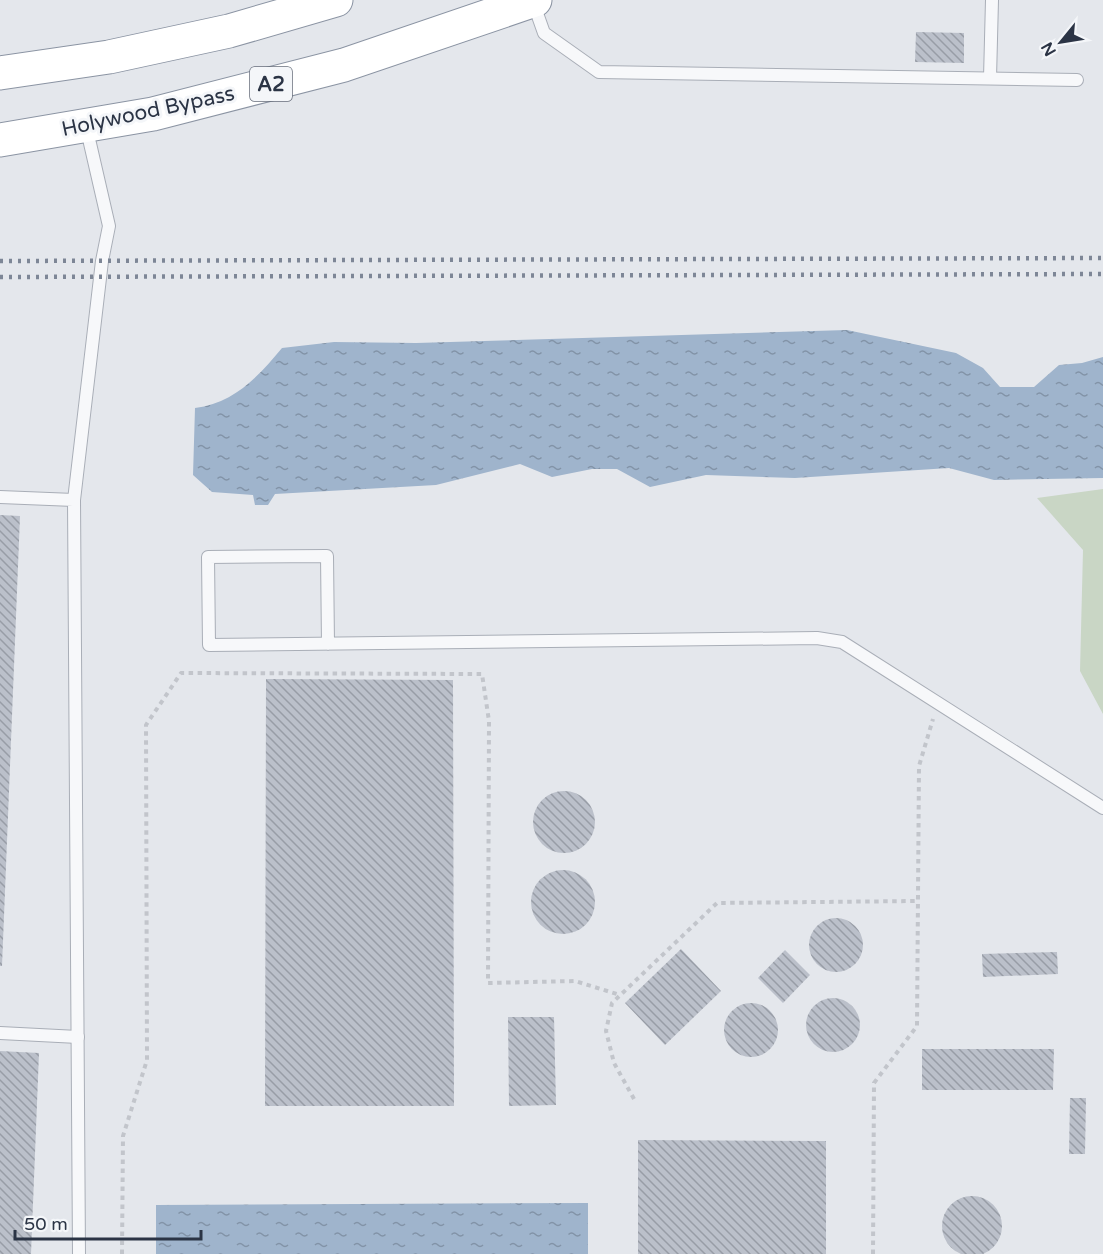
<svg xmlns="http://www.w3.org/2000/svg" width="1103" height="1254" font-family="'Varela Round',sans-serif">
<defs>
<pattern id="water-ripples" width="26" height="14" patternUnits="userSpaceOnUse" patternTransform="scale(1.5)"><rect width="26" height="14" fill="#9fb4cc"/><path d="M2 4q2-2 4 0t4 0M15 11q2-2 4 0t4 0" fill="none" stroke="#8293a7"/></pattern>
<pattern id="building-back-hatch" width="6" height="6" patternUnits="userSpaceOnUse" patternTransform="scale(1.5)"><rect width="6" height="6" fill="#bbc0ca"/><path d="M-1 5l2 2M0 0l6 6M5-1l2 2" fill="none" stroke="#989da6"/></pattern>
</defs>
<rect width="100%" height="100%" fill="#e4e7ec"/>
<polygon fill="#c9d6c5" points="1103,489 1103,714 1080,671 1083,550 1037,498"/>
<g fill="url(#water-ripples)">
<path d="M 847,330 L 956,353 L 983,368 L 1000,387 L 1034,387 L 1059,365 L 1082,363 L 1103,357 L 1103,478 L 994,480 L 949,468 L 795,478 L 706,475 L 650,487 L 617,469 L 592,469 L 552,477 L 520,464 L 436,485 L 275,494 L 268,505 L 255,505 L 253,495 L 212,492 L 193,475 L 195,408 C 234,403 258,377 282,348 L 334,342 L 416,343 Z"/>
<polygon points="588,1203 588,1254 156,1254 156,1205"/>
</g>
<g fill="url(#building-back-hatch)">
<polygon points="916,32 964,33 964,63 915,62"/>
<polygon points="0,515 20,516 2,966 0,966"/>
<polygon points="266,679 453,680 454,1106 265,1106"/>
<circle cx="564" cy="822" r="31"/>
<circle cx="563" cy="902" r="32"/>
<circle cx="836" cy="945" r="27"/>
<polygon points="681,949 721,991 665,1045 625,1003"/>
<polygon points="785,950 810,975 783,1003 758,978"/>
<polygon points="1057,952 1058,974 983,977 982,954"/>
<circle cx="833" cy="1025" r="27"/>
<circle cx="751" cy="1030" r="27"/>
<polygon points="508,1017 554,1017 556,1105 509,1106"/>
<polygon points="922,1049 1054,1049 1053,1090 922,1090"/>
<polygon points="0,1051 39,1053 31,1254 0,1254"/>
<polygon points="1070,1098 1086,1098 1085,1154 1069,1154"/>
<polygon points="638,1140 826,1141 826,1254 638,1254"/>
<circle cx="972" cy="1226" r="30"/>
</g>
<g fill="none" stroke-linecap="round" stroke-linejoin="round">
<g stroke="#a9aeb7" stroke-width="14">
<g id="lane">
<polyline points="533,2 544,33 599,72 1077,80"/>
<polyline points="990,78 992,0"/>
<polyline points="0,497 74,500 79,1254"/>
<polyline points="74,500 102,261 109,226 86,126"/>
<polyline points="328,644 327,556 208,557 209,645 817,638 842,642 1103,808"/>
<polyline points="0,1033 78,1037"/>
</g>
</g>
<g stroke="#8b94a3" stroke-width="35">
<g id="highway">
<polyline points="0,73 109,57 229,31 336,0"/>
<polyline points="0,140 153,114 344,65 535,0"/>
</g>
</g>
<g stroke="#c2c5cb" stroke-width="4" stroke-dasharray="4.5 4.5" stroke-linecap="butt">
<polyline points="634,1099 614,1063 606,1031 612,1003 717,903 918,901"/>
<polyline points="122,1254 123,1136 147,1060 146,725 181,673 482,674 489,721 488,983 575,981 620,995"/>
<polyline points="873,1254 874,1083 917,1026 919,766 933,719"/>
</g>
<use href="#lane" stroke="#f7f8fa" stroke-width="12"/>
<use href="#highway" stroke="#fff" stroke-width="33"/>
<g stroke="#7d8696" stroke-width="4.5" stroke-dasharray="3 6" stroke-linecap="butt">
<polyline points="0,261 1103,258"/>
<polyline points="0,277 1103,274"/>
</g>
</g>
<g text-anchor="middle" stroke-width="6" stroke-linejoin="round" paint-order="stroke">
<rect fill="#f4f6f9" stroke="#676e7b" stroke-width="1.5" x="250" y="67" width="42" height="34" rx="4.5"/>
<g font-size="20" font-weight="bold" fill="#2b3445">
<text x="271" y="91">A2</text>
</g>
<g font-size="21" fill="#2b3445" stroke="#f4f6f9">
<text transform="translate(148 111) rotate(-12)" y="7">Holywood Bypass</text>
</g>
</g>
<g transform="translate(1061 42) rotate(240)" stroke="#f4f6f9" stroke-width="4.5" paint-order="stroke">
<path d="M0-4.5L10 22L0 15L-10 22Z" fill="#2b3445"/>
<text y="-9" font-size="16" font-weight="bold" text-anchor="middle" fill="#2b3445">N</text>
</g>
<path d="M15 1230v9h186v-9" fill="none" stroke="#2b3445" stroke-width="3"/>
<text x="24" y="1230" font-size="18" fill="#2b3445" stroke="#f4f6f9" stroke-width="4.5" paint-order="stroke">50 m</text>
</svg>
